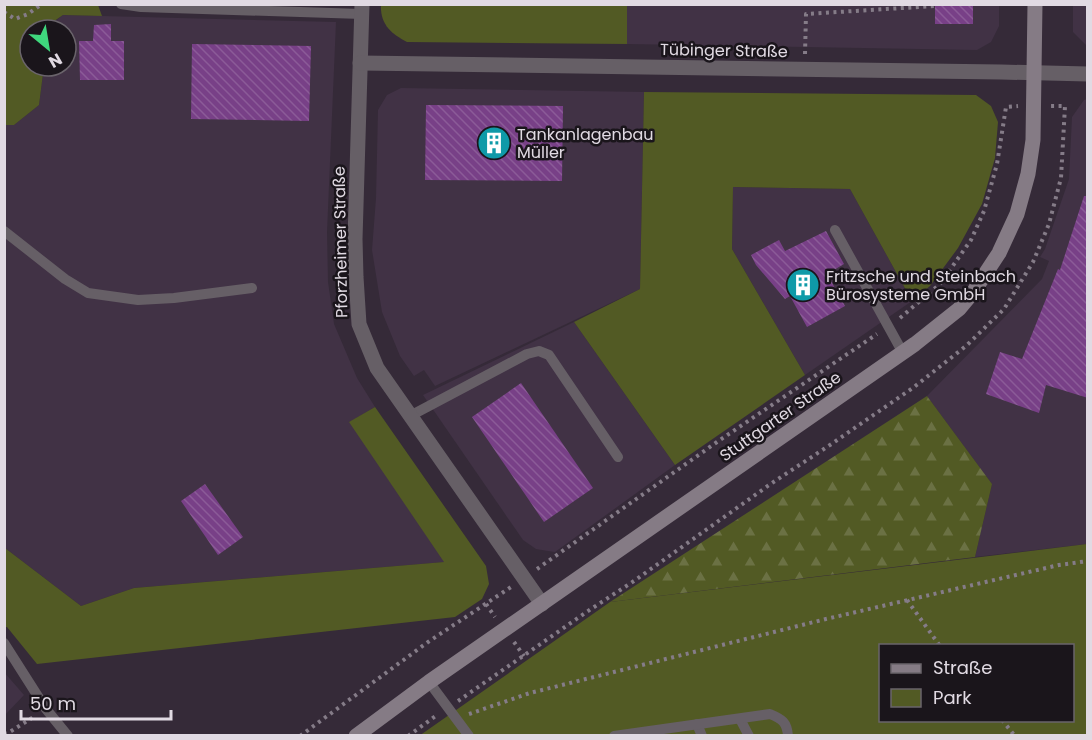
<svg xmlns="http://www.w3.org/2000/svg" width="1092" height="740" font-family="Poppins,sans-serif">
<defs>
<pattern id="forest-firs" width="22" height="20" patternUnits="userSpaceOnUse" patternTransform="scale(1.5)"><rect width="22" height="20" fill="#525a24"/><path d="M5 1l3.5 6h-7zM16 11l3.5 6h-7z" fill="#6b7144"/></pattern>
<pattern id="building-back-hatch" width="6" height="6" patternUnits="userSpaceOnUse" patternTransform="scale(1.5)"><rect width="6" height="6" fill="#784087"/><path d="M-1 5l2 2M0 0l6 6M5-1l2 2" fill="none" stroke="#8b5b98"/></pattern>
</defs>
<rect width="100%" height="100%" fill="#352a38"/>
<g fill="#413245">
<polygon points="627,5 999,5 999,26 991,42 977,50 627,44"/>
<polygon points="1073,5 1087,5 1087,46 1073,32"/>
<polygon points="63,15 336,22 327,232 328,282 334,324 357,378 375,407 350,422 445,562 134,588 81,606 5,548 4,125 14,125 39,105 44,66 66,66 66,30 49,30 50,25"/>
<polygon points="401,88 644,92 640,289 435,386 424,370 414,376 400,356 382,312 372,250 376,198 378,110 387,95"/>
<polygon points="1087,99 1087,544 975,557 992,484 927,396 1042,279 1049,261 1040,257 1045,249 1069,179 1072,117 1084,100"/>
<polygon points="733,187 850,189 912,301 805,375 732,249"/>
<polygon points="574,322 675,465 555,552 548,551 536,549 523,540 423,395"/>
<polygon points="4,672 24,695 5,715 4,715"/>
</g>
<g fill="#525a24" fill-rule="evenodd">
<polygon points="4,5 98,5 102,16 63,15 50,24 49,30 30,30 30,66 44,66 39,105 14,125 5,125"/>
<path d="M 381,5 L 627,5 L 627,44 L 407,42 C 391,34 380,24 381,5 Z"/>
<polygon points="644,92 976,95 991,106 998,122 995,158 982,204 958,248 930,286 912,301 850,189 733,187 732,249 805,375 675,465 574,322 640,289"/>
<polygon points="375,407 486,566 489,584 482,599 455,617 37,664 7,627 5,627 5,548 81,606 134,588 444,562 349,422"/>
<path d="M 1087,544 L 1087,735 L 419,736 L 610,602 ZM 880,646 L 1072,646 L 1072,720 L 880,720 Z"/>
</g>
<polygon fill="url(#forest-firs)" points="927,396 992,484 975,557 610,602"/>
<g fill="url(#building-back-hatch)">
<rect x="935" y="4" width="38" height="20"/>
<polygon points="111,24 111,41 124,41 124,80 80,80 79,41 93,41 94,25"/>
<polygon points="192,44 311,46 309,121 191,119"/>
<polygon points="426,105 563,106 562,181 425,180"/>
<polygon points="1084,196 1088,196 1088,398 1046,385 1039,413 986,394 1000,352 1022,359 1058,269 1060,270"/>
<polygon points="826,231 844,264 827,274 845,306 807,327 790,296 785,299 756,265 751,255 779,240 785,251"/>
<polygon points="521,383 593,488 544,522 472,417"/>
<polygon points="205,484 243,537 218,555 181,501"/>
</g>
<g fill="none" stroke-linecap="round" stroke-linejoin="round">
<g stroke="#857c88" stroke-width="4" stroke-dasharray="3 4.5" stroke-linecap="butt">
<polyline points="4,12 15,19 28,14 42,4"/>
<polyline points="805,54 806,14 935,6"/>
<polyline points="900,318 940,284 971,240 984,211 997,164 1006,107 1018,106"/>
<polyline points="537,569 717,442 877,334"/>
<polyline points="907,600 940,646"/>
<polyline points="486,604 495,617"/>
<polyline points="514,642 524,656"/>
<polyline points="458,701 591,609 634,581 772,483 833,443 914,387 966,346 1004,309 1033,262 1049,224 1061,178 1065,106 1049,106"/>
<polyline points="469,714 530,693 826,619 1059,565 1088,561"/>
<polyline points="1002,720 1015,736"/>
<polyline points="4,734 8,733 35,716"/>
<polyline points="300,736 428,642 511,587"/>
<polyline points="408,736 437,715"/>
</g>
<g stroke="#665f66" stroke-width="10">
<polyline points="121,4 141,7 362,14"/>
<polyline points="835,230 903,353"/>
<polyline points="4,231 65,279 88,293 138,300 174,298 252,288"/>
<polyline points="410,416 527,354 539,351 549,355 618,457"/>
<polyline points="4,643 46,709 68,736"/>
<polyline points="429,682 469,736"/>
<polyline points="740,719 749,736"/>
<polyline points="697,724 702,736"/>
<path d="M 614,736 L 770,714 C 782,719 787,722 788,736"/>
</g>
<g stroke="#665f66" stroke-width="15">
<polyline points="362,4 355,239 356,277 359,324 377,368 542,604"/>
<polyline points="360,63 1001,72 1088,74"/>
</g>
<polyline stroke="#857b85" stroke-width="15" points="356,736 429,682 915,344 959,309 974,291 999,253 1017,214 1028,174 1033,140 1035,4"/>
</g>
<defs>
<g id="building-disc" transform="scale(1.725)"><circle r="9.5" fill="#0f9aa8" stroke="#1a151b"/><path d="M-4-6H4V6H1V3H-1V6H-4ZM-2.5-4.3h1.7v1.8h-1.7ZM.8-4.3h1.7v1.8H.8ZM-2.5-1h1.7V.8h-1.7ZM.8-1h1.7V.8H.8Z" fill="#fff"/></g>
</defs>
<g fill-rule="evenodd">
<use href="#building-disc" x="494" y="143"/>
<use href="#building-disc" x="803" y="285"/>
</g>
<g text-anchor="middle" stroke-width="5" stroke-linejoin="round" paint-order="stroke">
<g font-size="16" fill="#e1dae3" stroke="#1a151b">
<text transform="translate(724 50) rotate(1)" y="6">Tübinger Straße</text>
<text transform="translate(340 242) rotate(-91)" y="6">Pforzheimer Straße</text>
<text transform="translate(780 416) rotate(-35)" y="6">Stuttgarter Straße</text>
</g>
<g font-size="16" fill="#e1dae3" stroke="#1a151b" text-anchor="start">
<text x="517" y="140">Tankanlagenbau<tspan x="517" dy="18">Müller</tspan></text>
<text x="826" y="282">Fritzsche und Steinbach<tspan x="826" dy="18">Bürosysteme GmbH</tspan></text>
</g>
</g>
<rect width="1092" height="740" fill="none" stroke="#e1dae3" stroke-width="12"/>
<rect x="879" y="644" width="195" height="78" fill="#1a151b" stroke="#6a646b" stroke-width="1.5"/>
<rect x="891" y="664" width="30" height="9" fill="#857b85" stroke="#6a646b" stroke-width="1.5"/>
<text x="933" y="674" font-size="18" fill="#e1dae3">Straße</text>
<rect x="891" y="689" width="30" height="18" fill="#525a24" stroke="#6a646b" stroke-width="1.5"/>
<text x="933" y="704" font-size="18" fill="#e1dae3">Park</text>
<g transform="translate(48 48) rotate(150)"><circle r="28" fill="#1a151b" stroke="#6a646b" stroke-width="1.5"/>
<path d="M0-4.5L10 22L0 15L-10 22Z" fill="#3fd77d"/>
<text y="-9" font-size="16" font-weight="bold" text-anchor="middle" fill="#e1dae3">N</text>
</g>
<path d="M21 710v9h150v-9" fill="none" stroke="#e1dae3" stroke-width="3"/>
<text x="30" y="710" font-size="18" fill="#e1dae3" stroke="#1a151b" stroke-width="4.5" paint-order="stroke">50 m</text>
</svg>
